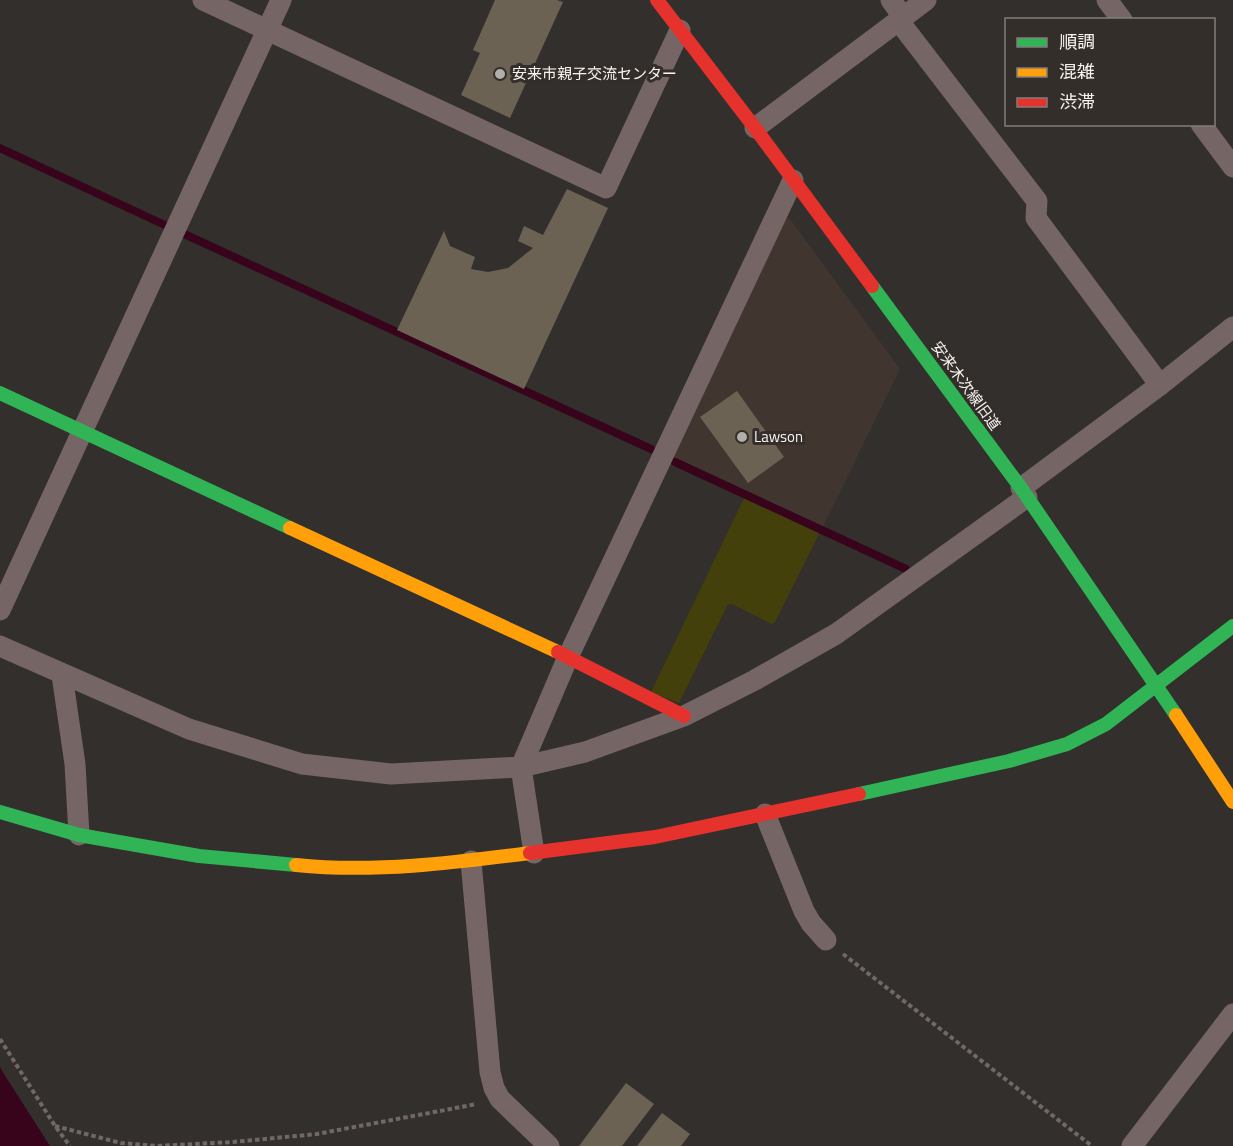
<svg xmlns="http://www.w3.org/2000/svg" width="1233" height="1146" font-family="'Titillium Web','Noto Sans JP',sans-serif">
<rect width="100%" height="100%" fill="#322f2c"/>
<polygon fill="#40362f" points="785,217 790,219 900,369 823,527 672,457"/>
<polygon fill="#44400b" points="745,496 748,496 821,530 775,622 772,624 732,604 728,604 679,703 651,692"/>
<polygon fill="#37041b" points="0,1067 4,1074 50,1146 0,1146"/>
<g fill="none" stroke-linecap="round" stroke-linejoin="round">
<g stroke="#37041b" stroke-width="8">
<polyline points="0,148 169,227"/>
<polyline points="182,233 651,449"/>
<polyline points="675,462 906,569"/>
</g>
</g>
<g fill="#6b6254">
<polygon points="495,0 557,0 563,2 510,118 461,95 480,53 473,50"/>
<polygon points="567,189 608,208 524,389 397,330 444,231 450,246 475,257 471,269 488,272 508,268 533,248 518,241 524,226 543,235"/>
<polygon points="737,391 784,457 748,483 700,417"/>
<polygon points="626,1083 654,1104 622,1146 579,1146"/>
<polygon points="662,1113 690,1134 681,1146 637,1146"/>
</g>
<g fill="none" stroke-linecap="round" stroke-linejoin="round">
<g stroke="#716766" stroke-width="4" stroke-dasharray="4.5 3" stroke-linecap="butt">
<polyline points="843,954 1092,1146"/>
<polyline points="0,1039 55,1126 70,1146"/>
<polyline points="55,1126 121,1143 157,1146 233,1142 317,1134 477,1104"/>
</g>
<g stroke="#756564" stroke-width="21">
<polyline points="203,0 606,188 680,30"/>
<polyline points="891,0 903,17"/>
<polyline points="1107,0 1122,20"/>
<polyline points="898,20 1037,201 1036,218 1160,385"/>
<polyline points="1201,124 1233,167"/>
<polyline points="755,128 926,0"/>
<polyline points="1021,488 1160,385 1233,327"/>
<polyline points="0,610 281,0"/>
<polyline points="0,646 189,729 302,764 391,774 521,767 585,752 684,716 755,680 836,634 1027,497"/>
<polyline points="62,675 75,764 79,835"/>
<polyline points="765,814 804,911 811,923 826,940"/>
<polyline points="534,853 521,767 568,657 793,180"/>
<polyline points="471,861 490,1072 494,1088 500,1099 549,1146"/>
<polyline points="1132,1146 1233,1014"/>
</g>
<g stroke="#30b455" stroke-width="14">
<polyline points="872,286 1021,488 1176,715"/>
<polyline points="0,393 290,528"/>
<polyline points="859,794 1009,761 1067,744 1106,724 1233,626"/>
<polyline points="0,812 79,835 199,856 296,865"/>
</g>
<g stroke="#ff9f0a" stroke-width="14">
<polyline points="290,528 558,652"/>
<polyline points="1176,715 1233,802"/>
<path d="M 296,865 C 373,873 453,863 530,853"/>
</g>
<g stroke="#e5322d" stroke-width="14">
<polyline points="657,0 755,128 872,286"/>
<polyline points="558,652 684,716"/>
<polyline points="530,853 655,837 859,794"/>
</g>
</g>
<g fill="#b2aeab" stroke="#342e2a" stroke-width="2">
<circle cx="500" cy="74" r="6"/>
<circle cx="742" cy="437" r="6"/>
</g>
<g text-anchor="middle" stroke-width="6" stroke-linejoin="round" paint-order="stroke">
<g font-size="15" fill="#f7f3f0" stroke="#342e2a" text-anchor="start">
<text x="512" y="79">安来市親子交流センター</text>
<text x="754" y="442">Lawson</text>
</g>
<g font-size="15" fill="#f7f3f0" stroke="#342e2a">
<text transform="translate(966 386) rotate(54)" y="5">安来木次線旧道</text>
</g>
</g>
<rect x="1005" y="18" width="210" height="108" fill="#342e2a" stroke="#827d79" stroke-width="1.5"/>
<rect x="1017" y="38" width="30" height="9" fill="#30b455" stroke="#827d79" stroke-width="1.5"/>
<text x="1059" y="48" font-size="18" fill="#f7f3f0">順調</text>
<rect x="1017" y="68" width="30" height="9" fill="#ff9f0a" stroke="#827d79" stroke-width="1.5"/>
<text x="1059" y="78" font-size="18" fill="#f7f3f0">混雑</text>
<rect x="1017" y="98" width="30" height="9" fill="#e5322d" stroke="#827d79" stroke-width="1.5"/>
<text x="1059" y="108" font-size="18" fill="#f7f3f0">渋滞</text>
</svg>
